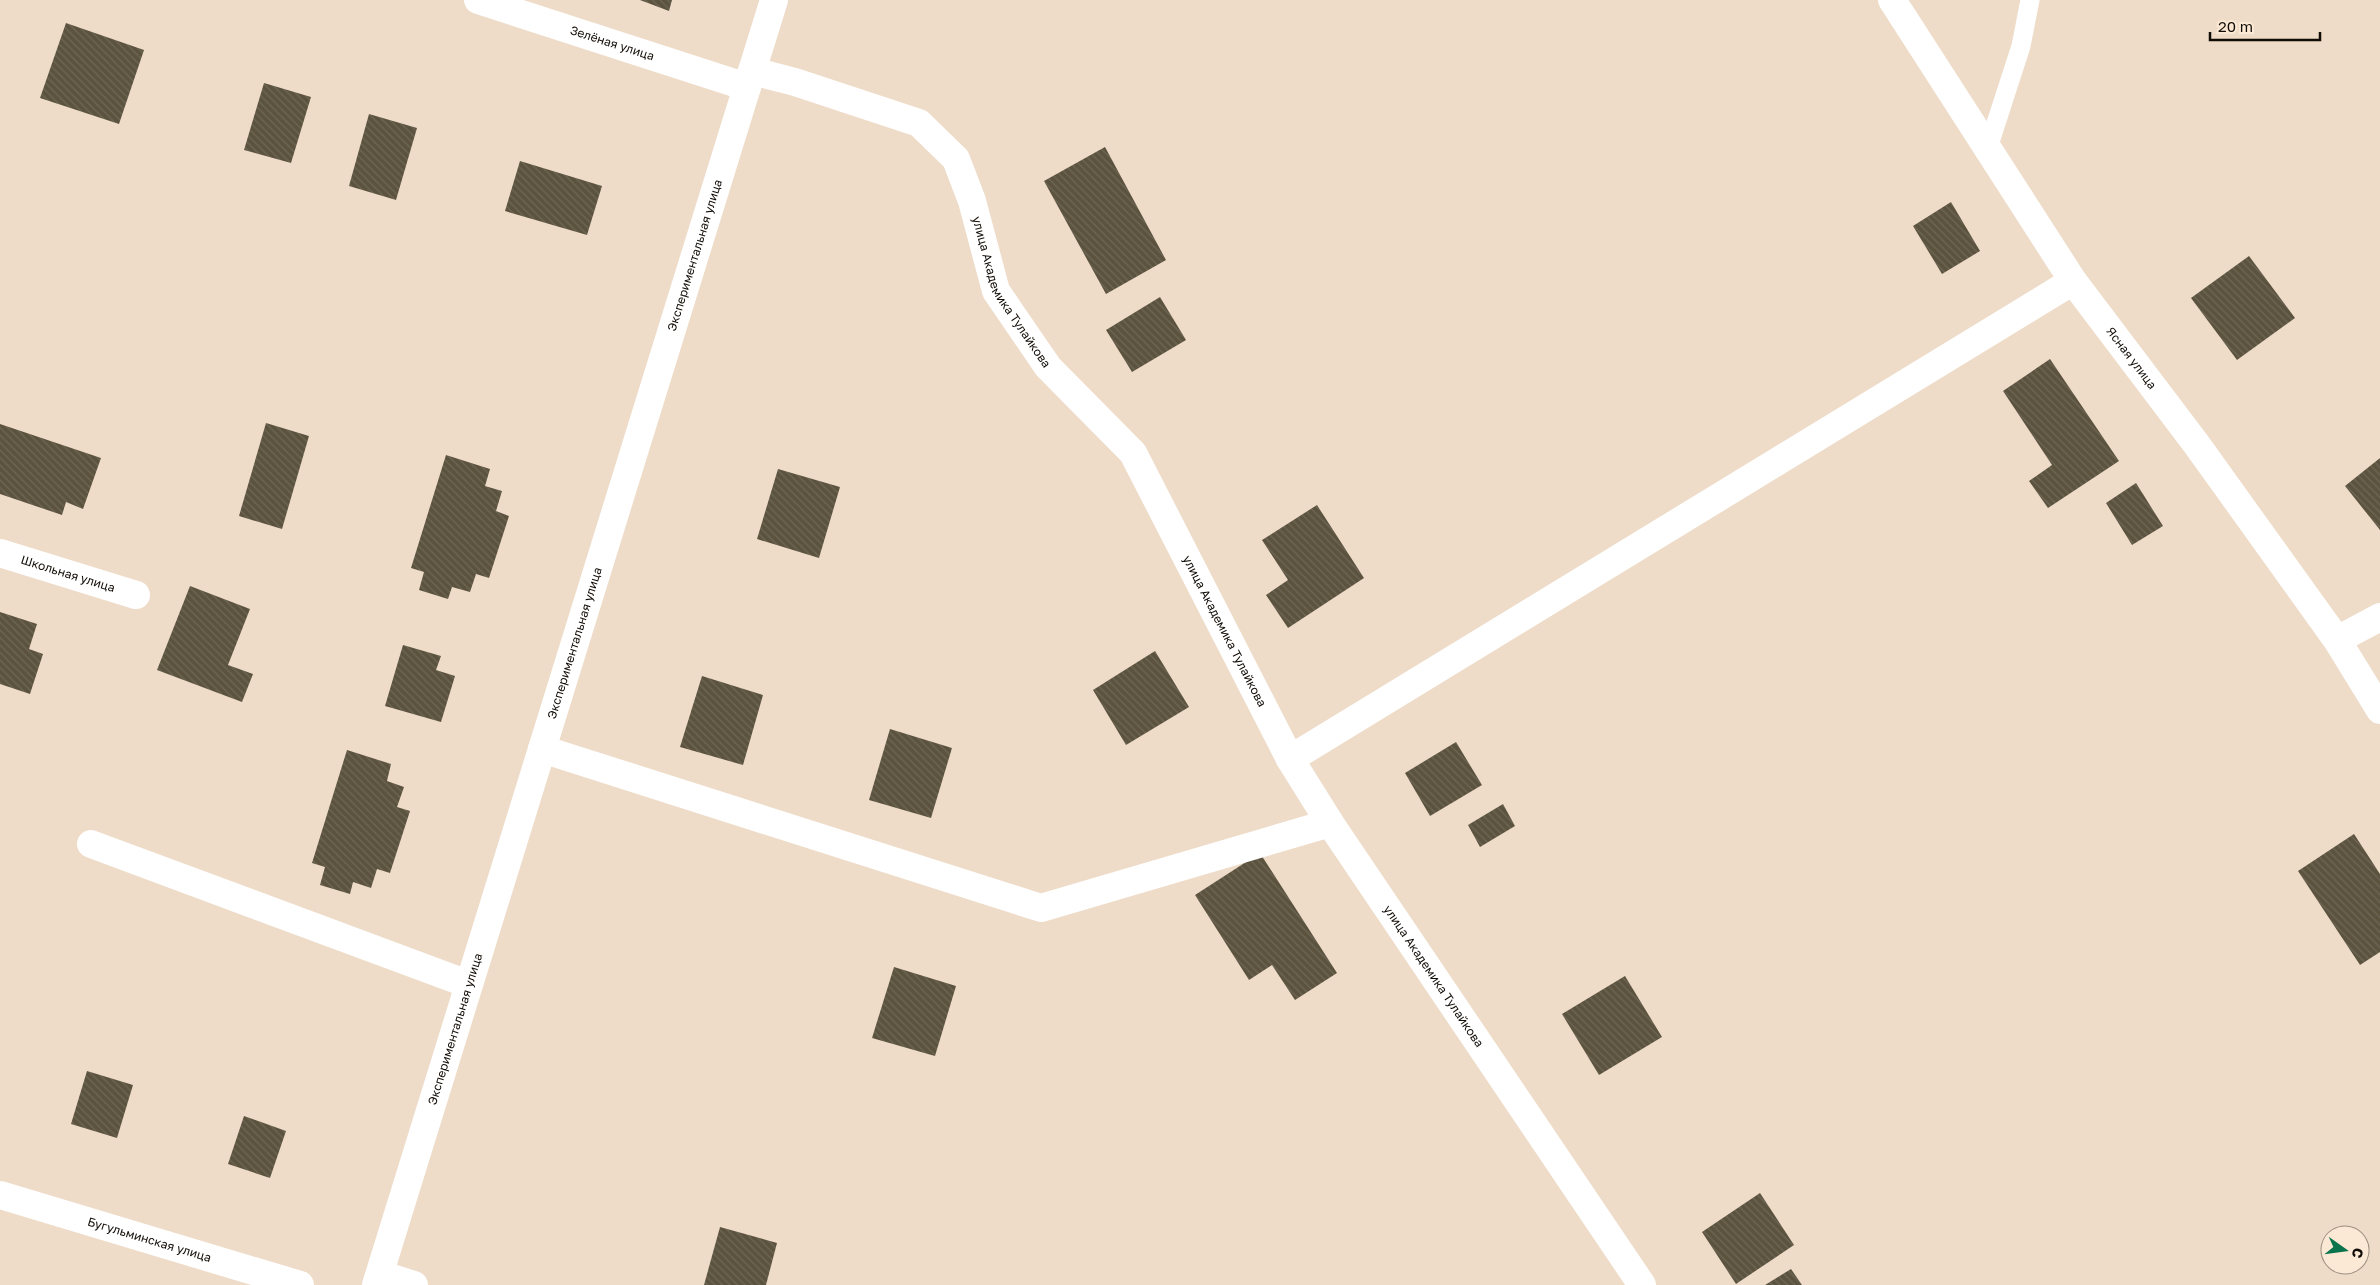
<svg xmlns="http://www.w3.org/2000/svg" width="2380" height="1285" font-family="'Golos Text',sans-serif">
<defs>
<pattern id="building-back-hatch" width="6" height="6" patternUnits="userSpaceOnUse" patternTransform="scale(1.25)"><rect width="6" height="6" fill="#5c533f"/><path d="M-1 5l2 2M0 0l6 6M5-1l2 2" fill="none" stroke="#6e6756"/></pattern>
</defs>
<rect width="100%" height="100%" fill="#eedcc8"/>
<g fill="url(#building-back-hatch)">
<polygon points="640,0 672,0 669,11"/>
<polygon points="66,23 144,50 119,124 40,98"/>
<polygon points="264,83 311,97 291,163 244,150"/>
<polygon points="369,114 417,128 396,200 349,186"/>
<polygon points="1105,147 1166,260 1106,294 1044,181"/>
<polygon points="520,161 602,186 587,235 505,211"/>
<polygon points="1951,202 1980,251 1942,274 1913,226"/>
<polygon points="2249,256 2295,318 2237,360 2191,298"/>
<polygon points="1160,297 1186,340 1132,372 1106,330"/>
<polygon points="2050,359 2119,461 2048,508 2029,481 2052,465 2003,391"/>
<polygon points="266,423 309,436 282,529 239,516"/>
<polygon points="0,424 101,458 83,509 66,502 62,515 0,494"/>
<polygon points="446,455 490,469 485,486 502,491 496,511 509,516 489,578 476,574 470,592 452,587 448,599 419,590 424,572 411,568"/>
<polygon points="2380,458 2380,530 2345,486"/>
<polygon points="778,469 840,487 819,558 757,539"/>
<polygon points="2136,483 2163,526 2132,545 2106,503"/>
<polygon points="1317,505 1364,578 1288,628 1266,595 1288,580 1262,540"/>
<polygon points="190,586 250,609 228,665 253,674 242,702 157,670"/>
<polygon points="0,612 37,624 29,649 43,654 30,694 0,684"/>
<polygon points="403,645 441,656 436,670 455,676 441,722 385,706"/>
<polygon points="1155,651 1189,707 1126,745 1093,690"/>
<polygon points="702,676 763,695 743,765 680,747"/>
<polygon points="890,729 952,748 931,818 869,800"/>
<polygon points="1456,742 1482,785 1430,816 1405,773"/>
<polygon points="347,750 391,764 387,781 404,787 397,807 410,811 390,873 377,869 371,888 353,882 350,894 320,885 325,867 312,863"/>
<polygon points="1503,804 1515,826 1480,847 1468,825"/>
<polygon points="2354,834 2380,874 2380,952 2360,965 2298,871"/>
<polygon points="1260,853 1337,973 1295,1000 1272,965 1249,980 1195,895"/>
<polygon points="894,967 956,986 935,1056 872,1038"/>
<polygon points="1625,976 1662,1037 1599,1075 1562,1014"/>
<polygon points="87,1071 133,1085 117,1138 71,1124"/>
<polygon points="244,1116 286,1131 270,1178 228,1164"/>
<polygon points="1760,1193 1794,1245 1736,1284 1702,1232"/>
<polygon points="720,1227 777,1243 766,1285 704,1285"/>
<polygon points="1791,1269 1802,1285 1765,1285"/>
</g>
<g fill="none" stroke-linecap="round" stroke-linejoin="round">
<polyline stroke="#fff" stroke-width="19" points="1988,148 2021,46 2030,0"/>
<g stroke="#fff" stroke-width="28">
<path id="s1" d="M 478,0 L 747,87"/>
<path id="s2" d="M 1892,0 L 2073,281 L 2197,445 L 2337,640 L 2380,710"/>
<path id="s3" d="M 752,71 L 795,82 L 919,123 L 956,159 L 972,201 L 996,291 L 1048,367 L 1133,453 L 1290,759 L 1330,823 L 1642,1285"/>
<path id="s4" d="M 0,553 L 136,595"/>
<polyline points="2337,640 2380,617"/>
<polyline points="542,749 1041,908 1330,823"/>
<polyline points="1290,759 2073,281"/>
<polyline points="91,844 468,984"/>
<path id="s5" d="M 0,1195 L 300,1285"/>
<polyline points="380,1274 414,1285"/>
<path id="s6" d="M 376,1285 L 774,0"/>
</g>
</g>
<g text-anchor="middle" stroke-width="5" stroke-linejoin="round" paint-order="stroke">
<g font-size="12" fill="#120c06" stroke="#fbe9d5">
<text dy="4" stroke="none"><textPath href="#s1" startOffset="141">Зелёная улица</textPath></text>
<text dy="4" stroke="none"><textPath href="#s6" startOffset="1078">Экспериментальная улица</textPath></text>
<text dy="4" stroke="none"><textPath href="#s3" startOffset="372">улица Академика Тулайкова</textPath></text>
<text dy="4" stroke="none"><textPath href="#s2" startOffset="431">Ясная улица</textPath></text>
<text dy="4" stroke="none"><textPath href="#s4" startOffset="71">Школьная улица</textPath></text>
<text dy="4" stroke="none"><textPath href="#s3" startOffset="778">улица Академика Тулайкова</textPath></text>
<text dy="4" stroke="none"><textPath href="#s6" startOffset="672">Экспериментальная улица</textPath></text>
<text dy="4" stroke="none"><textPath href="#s3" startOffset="1182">улица Академика Тулайкова</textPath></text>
<text dy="4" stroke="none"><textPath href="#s6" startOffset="268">Экспериментальная улица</textPath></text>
<text dy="4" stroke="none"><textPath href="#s5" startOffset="156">Бугульминская улица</textPath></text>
</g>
</g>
<g transform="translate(2345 1250) rotate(104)"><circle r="24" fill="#fbe9d5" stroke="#9e9182"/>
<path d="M0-4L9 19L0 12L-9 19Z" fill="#0a744c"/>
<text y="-8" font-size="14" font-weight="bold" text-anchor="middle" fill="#120c06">С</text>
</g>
<path d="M2210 32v8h110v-8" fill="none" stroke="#120c06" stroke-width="2.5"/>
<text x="2218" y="32" font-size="15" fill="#120c06" stroke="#fbe9d5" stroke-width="4" paint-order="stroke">20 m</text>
</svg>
